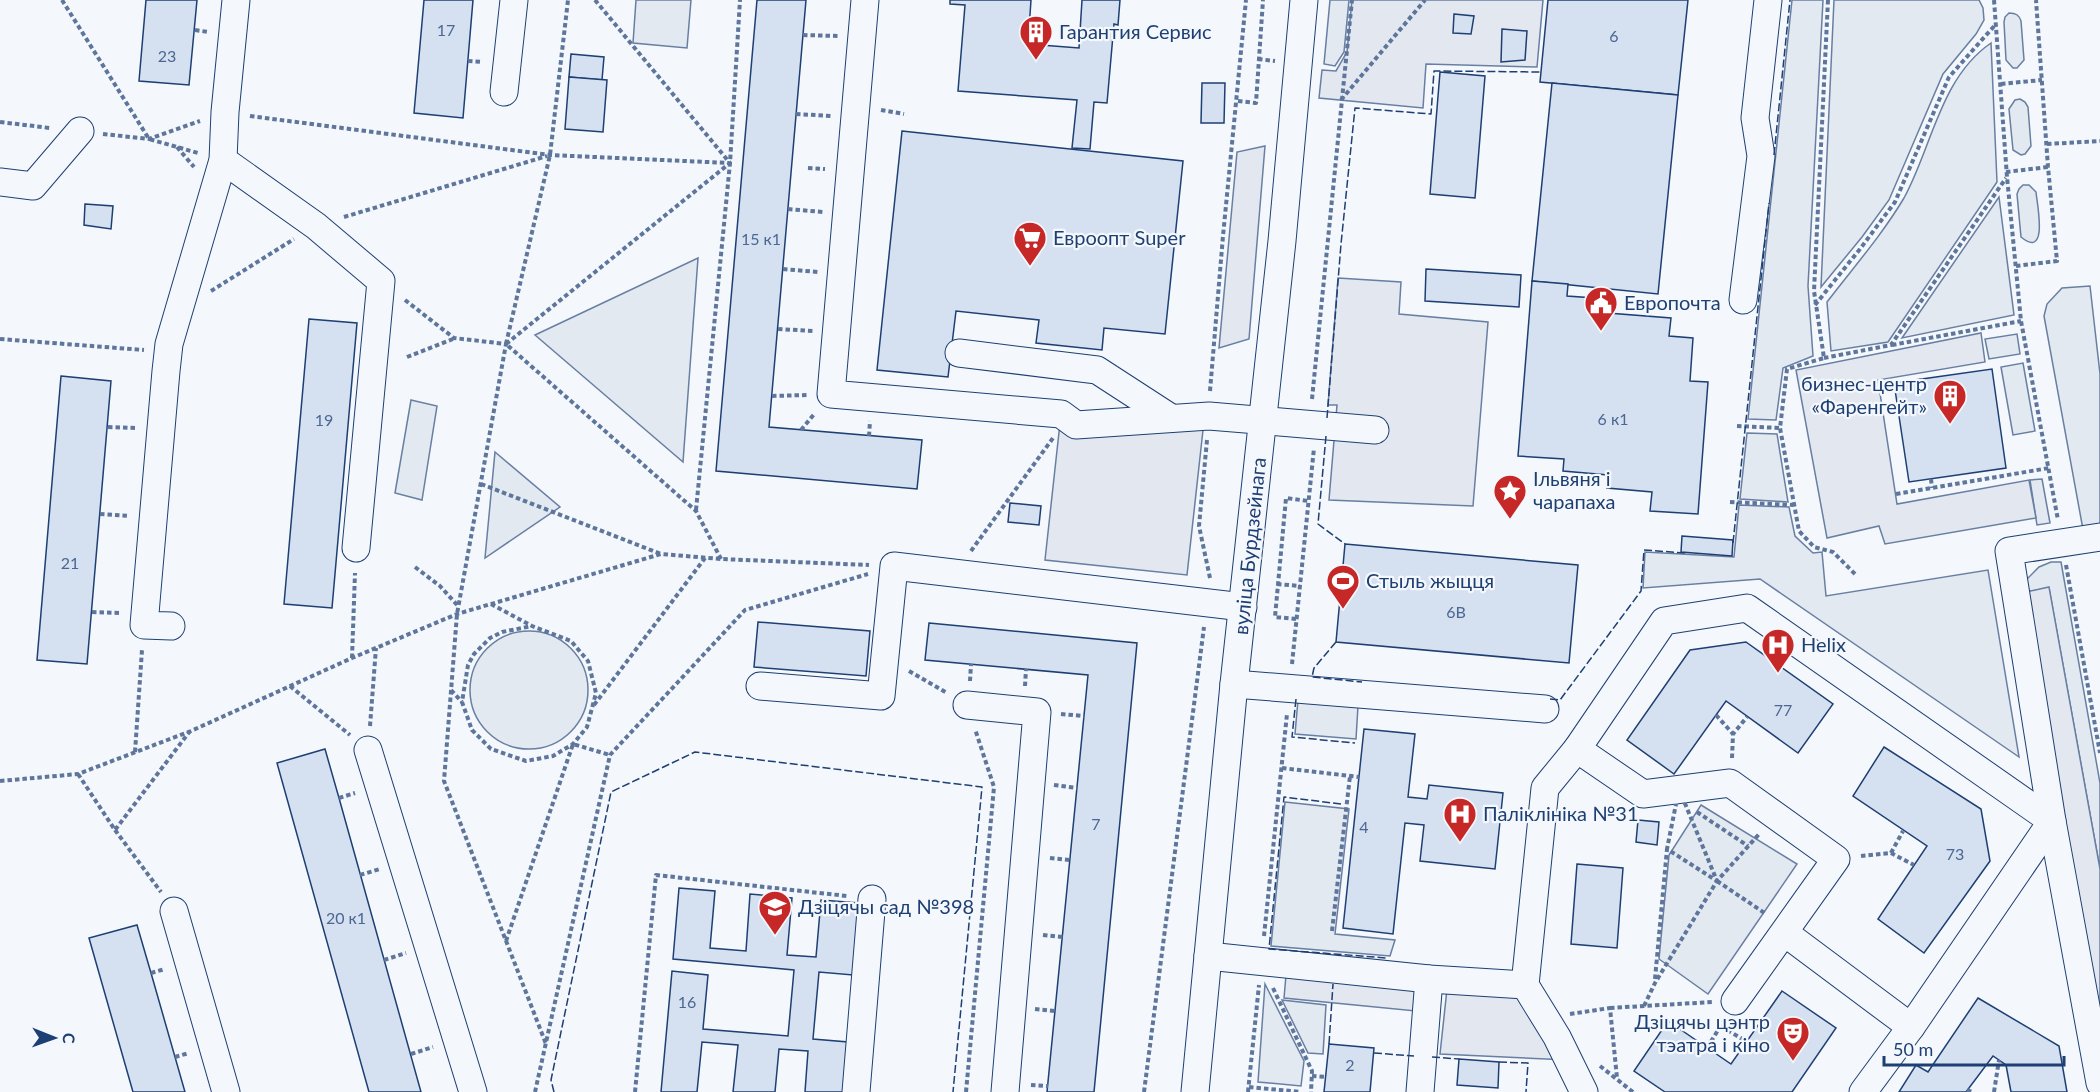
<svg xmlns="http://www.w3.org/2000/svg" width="2100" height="1092" font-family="Lato,sans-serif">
<rect width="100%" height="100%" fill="#f4f7fb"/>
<g fill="#e3e9f0" stroke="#687fa3" stroke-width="1.5">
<polygon points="636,0 691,0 687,48 633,43"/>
<polygon points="1330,0 1349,0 1344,52 1335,66 1324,64"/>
<polygon points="1792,0 1823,0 1808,286 1813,356 1783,368 1776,420 1748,419"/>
<polygon points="1834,0 1979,0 1983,8 1984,20 1976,34 1943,74 1889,200 1862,237 1821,287"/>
<path d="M 2009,13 C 2016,13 2019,15 2021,21 L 2024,60 L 2017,68 L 2013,68 L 2006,60 L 2004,22 L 2005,17 Z"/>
<path d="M 1991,43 L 1997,182 L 1888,342 L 1831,351 L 1827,302 C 1853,268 1882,235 1904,198 C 1932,147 1940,78 1991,43 Z"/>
<polygon points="2020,99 2025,102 2028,107 2031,146 2025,154 2021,155 2013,150 2009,109 2015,100"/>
<path d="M 2023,185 L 2029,185 L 2036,192 C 2037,204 2049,260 2021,237 L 2017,194 L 2019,189 Z"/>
<polygon points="1999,197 2014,315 1902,338"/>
<polygon points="698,258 683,462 535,335"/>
<polygon points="2090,286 2100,374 2100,533 2084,535 2044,316 2047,304 2062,288"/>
<polygon points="2017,334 2020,354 1989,359 1985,339"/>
<polygon points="2023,363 2035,431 2013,435 2001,367"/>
<polygon points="411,400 437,406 422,500 395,493"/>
<polygon points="1747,433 1777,434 1788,502 1740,499"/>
<polygon points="495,452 560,507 485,558"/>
<polygon points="2042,479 2050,523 2037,525 2030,480"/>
<polygon points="1739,505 1789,507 1795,536 1813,553 1822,552 1826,596 1988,570 2019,757 1760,579 1643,588 1645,552 1734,557"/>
<polygon points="2051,562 2061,562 2100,783 2100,869 2049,588 2026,592 2027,579 2039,567"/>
<circle cx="529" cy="690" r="59"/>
<polygon points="1298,700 1358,706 1356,739 1295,734"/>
<polygon points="1285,802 1349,809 1335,934 1395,940 1390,956 1271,946"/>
<polygon points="1701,805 1797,864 1708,994 1659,959 1669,855"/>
<polygon points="1265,984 1304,1061 1301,1086 1258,1082"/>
<polygon points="1282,1000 1326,1005 1323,1054 1308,1053"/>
</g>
<g fill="#e3e8f0" stroke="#687fa3" stroke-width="1.5">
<polygon points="1352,0 1543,0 1537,67 1426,64 1423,108 1319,98 1322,70 1336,71 1347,52"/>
<polygon points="1265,146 1249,339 1219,348 1237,152"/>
<polygon points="1338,278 1401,282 1399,314 1488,322 1473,506 1329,500 1337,405 1328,405"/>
<polygon points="1981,333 1985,362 1878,380 1897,504 2029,480 2036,518 1885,544 1879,526 1827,538 1796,370"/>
<polygon points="1061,414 1203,430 1187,575 1045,560"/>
<polygon points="2049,587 2100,869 2100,1026 2026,592"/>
<polygon points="1287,964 1429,979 1426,1012 1284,998"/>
<polygon points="1448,980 1525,985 1568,1060 1440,1054"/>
</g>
<g fill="#d5e0f0" stroke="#1d3f73" stroke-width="1.5">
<polygon points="146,0 197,0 189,85 139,81"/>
<polygon points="424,0 473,0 463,118 414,113"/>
<polygon points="757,0 806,0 769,427 922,440 917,489 716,471"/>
<polygon points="950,0 1031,0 1028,44 1079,48 1082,0 1120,0 1118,25 1114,24 1107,103 1094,102 1090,149 1072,148 1077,100 958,91 965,5 950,4"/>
<polygon points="1548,0 1688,0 1678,95 1540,82"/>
<polygon points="1454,14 1474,16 1471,34 1453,33"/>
<polygon points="1502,29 1527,31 1525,60 1501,62"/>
<polygon points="571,54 604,57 602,80 569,77"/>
<polygon points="1440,72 1485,76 1475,198 1430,194"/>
<polygon points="569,77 607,80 603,132 565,129"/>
<polygon points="1202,83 1225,83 1224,123 1201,123"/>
<polygon points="1552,83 1678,95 1658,294 1532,281"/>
<polygon points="902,131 1183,161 1165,334 1104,328 1102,350 1036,343 1039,320 956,311 948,377 877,370"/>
<polygon points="85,204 113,206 111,229 84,225"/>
<polygon points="1426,269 1521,275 1519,307 1425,301"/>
<polygon points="1532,281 1568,284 1567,296 1609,299 1608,313 1671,318 1669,336 1693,338 1690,381 1708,382 1698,514 1650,511 1652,492 1607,488 1608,475 1563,471 1564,459 1518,456"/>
<polygon points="309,319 357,323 332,608 284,604"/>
<polygon points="1992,369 2006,468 1909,482 1894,383"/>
<polygon points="61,376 111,381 87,664 37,660"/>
<polygon points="1010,503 1041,506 1039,525 1008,522"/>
<polygon points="1682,536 1733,540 1732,556 1681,552"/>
<polygon points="1345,544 1578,565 1569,663 1336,642"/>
<polygon points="758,622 870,631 866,676 754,667"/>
<polygon points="929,623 1137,643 1094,1092 1047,1092 1088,675 925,660"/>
<polygon points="1746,642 1833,704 1798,753 1726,701 1674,774 1627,740 1690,650"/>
<polygon points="1364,729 1415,734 1408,797 1427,799 1429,785 1503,793 1495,869 1420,861 1424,825 1405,823 1393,934 1343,928"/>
<polygon points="1884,747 1981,809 1990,861 1924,953 1878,919 1927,846 1853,796"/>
<polygon points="325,749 339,798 421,1092 369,1092 277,763"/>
<polygon points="1638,820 1659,822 1657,845 1636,842"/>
<polygon points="1577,864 1623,868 1617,948 1571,944"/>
<polygon points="679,888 715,891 710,948 746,951 750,894 792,898 787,955 816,957 821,900 859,903 853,975 819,972 813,1039 848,1042 843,1092 805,1092 808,1051 779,1049 775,1092 733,1092 738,1045 702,1042 697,1092 661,1092 672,971 708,975 703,1029 788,1036 794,970 673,959"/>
<polygon points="137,925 151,973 185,1092 133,1092 89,938"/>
<polygon points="1782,991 1836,1028 1792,1092 1665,1092 1634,1071 1668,1021 1731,1064"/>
<polygon points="1978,998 2059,1046 2067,1092 2011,1092 2006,1065 1993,1056 1966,1092 1899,1092 1916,1065 1928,1072"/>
<polygon points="1329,1044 1374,1048 1370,1092 1324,1092"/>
<polygon points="1459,1059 1499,1062 1498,1088 1457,1085"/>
</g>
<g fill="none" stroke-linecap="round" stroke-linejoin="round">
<g stroke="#1d3f73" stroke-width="29">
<g id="minor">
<polyline points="865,0 831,394 1061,414 1076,425 1209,416 1375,430"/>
<polyline points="504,92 514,0"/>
<polyline points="223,160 316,226 381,281 356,548"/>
<polyline points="0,182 33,186 80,131"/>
<polyline points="1743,300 1761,156 1755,118 1768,0"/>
<polyline points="959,353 1097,370 1171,418"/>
<polyline points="171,626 144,625 166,371 169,344 223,160 225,112 236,0"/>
<polyline points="1234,684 1545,709"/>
<polyline points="760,686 881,696 894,566 1243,607"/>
<polyline points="967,705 1037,712 1005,1092"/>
<polyline points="1577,749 1643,794 1730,783 1836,859 1735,1001"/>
<polyline points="368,750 473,1092"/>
<polyline points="174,911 226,1092"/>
<polyline points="1785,933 1911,1027"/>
<polyline points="1208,956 1429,979 1525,985"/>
<polyline points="856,1092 872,899"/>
<polyline points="1195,1092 1234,684 1282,241 1304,0"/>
<polyline points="1420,1092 1429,979"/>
<polyline points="1584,1092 1557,1037 1525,985 1545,788 1577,749 1664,621 1747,608 2052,821 2100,1083"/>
<polyline points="1863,1092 1911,1027 2052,821 2009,551 2100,537"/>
</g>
</g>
<g stroke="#5e769c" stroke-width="4" stroke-dasharray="4.5 3" stroke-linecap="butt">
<polyline points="62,0 149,139 198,153"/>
<polyline points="595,0 730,163 506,344 696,511 721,559"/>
<polyline points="1828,0 1814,291 1824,358 1787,369 1780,428 1799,531 1814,547 1833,552 1856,575"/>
<polyline points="1994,0 2007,177 2021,321 2058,520"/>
<polyline points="195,30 208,32"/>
<polyline points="803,35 838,36"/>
<polyline points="1258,59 1275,61"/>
<polyline points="468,61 482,62"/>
<polyline points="2001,84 2042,80"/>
<polyline points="1341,100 1425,0"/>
<polyline points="1238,101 1256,103 1263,0"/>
<polyline points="881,110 904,114"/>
<polyline points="796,114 831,116"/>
<polyline points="250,116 550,155 729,163"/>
<polyline points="0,122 50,128"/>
<polyline points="103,134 149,139 200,121"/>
<polyline points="2047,144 2100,141"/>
<polyline points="177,147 194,167"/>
<polyline points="808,168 825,169"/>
<polyline points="2006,172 2048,167"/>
<polyline points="788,209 823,212"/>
<polyline points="344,217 547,156"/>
<polyline points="2016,266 2057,261 2048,167 2036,0"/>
<polyline points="783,269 818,272"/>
<polyline points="211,291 294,239"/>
<polyline points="405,300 454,338 506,344 457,614 444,781 546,1044"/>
<polyline points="1815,305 1860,249 1895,202 1949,77 1996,24"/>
<polyline points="778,329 813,331"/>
<polyline points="0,339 144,350"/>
<polyline points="506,344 550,155 568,0"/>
<polyline points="1892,345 2021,321"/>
<polyline points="407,357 453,339"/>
<polyline points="1824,358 1891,345 2006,178"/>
<polyline points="1210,391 1223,236 1246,0"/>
<polyline points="772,396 807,395"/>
<polyline points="1312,399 1352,0"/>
<polyline points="1737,426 1780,428"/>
<polyline points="108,427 136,428"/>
<polyline points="801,430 815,413"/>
<polyline points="869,436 870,421"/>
<polyline points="1207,440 1199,526 1210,578"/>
<polyline points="1931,479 1932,488"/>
<polyline points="481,484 661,554"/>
<polyline points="1896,494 2049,468"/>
<polyline points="1730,502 1793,505"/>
<polyline points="696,510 730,163 740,0"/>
<polyline points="100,514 129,516"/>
<polyline points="971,551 1053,438"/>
<polyline points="2066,565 2100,753"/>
<polyline points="415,567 440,586 458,606"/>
<polyline points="1277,584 1300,586"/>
<polyline points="491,604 532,626 571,641 588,661 596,693 587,727 573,744 553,756 526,761 491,749 472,730 462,702 468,665 474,654 490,638 502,632 532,626"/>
<polyline points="92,612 121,613"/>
<polyline points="1296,619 1275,617 1286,498 1308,501"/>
<polyline points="352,658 355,573"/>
<polyline points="1292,664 1314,448"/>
<polyline points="909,671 947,693"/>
<polyline points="970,681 971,664"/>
<polyline points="290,686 350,735"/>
<polyline points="1025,686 1026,669"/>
<polyline points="451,690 462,702"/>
<polyline points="594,705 705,558"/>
<polyline points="1061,714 1084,716"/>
<polyline points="1716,715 1733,734"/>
<polyline points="370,726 376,648"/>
<polyline points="135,752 142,650"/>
<polyline points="1732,758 1733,734 1747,717"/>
<polyline points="1282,768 1359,777"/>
<polyline points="78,774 115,830 190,731"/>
<polyline points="0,781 78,774 191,731 352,658 457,614 661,554 721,559 869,565"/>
<polyline points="1054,785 1077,788"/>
<polygon points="1679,789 1717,881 1667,849"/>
<polyline points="339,798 355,793"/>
<polyline points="1697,812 1748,846"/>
<polyline points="115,830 161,892"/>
<polyline points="1891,853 1903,831"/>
<polyline points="1861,856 1891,853 1914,865"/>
<polyline points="1050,858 1070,860"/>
<polyline points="360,875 380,869"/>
<polyline points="1717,881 1766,914"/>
<polyline points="1332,931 1350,776"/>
<polyline points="1043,935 1063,937"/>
<polyline points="1264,936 1287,714"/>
<polyline points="506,941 573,744 610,755"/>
<polyline points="384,960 406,953"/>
<polyline points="151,973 165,969"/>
<polyline points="1655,979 1667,849"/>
<polyline points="1273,988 1312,1071 1311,1092"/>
<polyline points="1644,1006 1655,983 1717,881 1760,833"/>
<polyline points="1610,1008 1712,1002"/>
<polyline points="1035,1009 1055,1011"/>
<polyline points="1570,1014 1610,1008 1617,1078"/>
<polyline points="1721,1026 1747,1042"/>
<polyline points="1707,1048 1723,1022"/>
<polyline points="411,1054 433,1047"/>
<polyline points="175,1057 189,1053"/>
<polyline points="1600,1066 1633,1092"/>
<polyline points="1312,1076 1326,1077"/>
<polyline points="1031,1085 1048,1086"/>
<polyline points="1249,1087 1301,1092"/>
<polyline points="1967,1090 1972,1092"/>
<polyline points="535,1092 610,755 745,610 868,574"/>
<polyline points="635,1092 656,875 847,896"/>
<polyline points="966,1092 994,787 975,729"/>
<polyline points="1144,1092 1204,627"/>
<polyline points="1248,1092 1259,985"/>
<polyline points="1994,1092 1999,1060"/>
</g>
<use href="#minor" stroke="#f4f7fb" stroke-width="27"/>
<g stroke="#1d3f73" stroke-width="1.5" stroke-dasharray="8 3" stroke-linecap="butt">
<polyline points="1774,155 1790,0"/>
<polyline points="1327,418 1341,244 1355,108 1431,114 1434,71 1541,72"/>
<polyline points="1326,436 1318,524 1345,544"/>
<polyline points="1733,543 1769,203"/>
<polyline points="1336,642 1314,668 1312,677 1362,682"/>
<polyline points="1296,699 1292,737 1355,743"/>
<polyline points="1550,699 1560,700 1641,591 1644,550 1685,553"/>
<polyline points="1341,804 1284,797 1269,949 1387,958"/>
<polyline points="1329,1044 1333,984"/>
<polyline points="1374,1053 1414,1056"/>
<polyline points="1432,1057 1459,1059"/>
<polyline points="1499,1062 1528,1063 1526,1092"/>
<polyline points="554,1092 551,1080 611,792 695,752 982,787 953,1092"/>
</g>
</g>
<defs>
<g id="building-pin" transform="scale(1.725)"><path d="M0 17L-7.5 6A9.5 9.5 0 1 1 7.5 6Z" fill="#c62828" stroke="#f4f7fb"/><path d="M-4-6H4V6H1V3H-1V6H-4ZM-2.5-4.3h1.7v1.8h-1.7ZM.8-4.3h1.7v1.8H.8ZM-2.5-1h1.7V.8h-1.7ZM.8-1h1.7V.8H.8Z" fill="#fff"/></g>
<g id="supermarket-pin" transform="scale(1.725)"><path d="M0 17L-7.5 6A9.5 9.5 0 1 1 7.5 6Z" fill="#c62828" stroke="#f4f7fb"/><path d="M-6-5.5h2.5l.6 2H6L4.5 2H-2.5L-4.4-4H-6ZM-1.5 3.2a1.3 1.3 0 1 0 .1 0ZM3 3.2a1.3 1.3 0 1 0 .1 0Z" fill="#fff"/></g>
<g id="civic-pin" transform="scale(1.725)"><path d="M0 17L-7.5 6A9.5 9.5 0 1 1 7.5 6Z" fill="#c62828" stroke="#f4f7fb"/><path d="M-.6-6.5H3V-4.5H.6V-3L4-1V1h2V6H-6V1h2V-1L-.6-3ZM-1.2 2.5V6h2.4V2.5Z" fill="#fff"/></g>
<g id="sight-pin" transform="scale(1.725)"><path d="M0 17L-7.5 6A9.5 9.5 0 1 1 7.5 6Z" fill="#c62828" stroke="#f4f7fb"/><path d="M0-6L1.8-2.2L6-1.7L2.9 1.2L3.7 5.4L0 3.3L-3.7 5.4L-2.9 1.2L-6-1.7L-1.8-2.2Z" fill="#fff"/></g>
<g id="stadium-pin" transform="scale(1.725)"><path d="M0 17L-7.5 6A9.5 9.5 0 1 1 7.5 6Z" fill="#c62828" stroke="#f4f7fb"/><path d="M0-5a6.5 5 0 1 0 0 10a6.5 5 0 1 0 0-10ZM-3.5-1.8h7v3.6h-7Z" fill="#fff"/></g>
<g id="hospital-pin" transform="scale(1.725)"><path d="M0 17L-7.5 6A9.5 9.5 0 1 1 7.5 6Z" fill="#c62828" stroke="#f4f7fb"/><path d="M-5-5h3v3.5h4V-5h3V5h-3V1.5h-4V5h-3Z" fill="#fff"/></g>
<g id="school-pin" transform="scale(1.725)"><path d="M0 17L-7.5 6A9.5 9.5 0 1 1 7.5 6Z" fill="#c62828" stroke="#f4f7fb"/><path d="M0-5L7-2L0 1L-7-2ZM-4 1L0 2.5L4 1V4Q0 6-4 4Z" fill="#fff"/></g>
<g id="theatre-pin" transform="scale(1.725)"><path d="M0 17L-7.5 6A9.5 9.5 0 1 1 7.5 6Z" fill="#c62828" stroke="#f4f7fb"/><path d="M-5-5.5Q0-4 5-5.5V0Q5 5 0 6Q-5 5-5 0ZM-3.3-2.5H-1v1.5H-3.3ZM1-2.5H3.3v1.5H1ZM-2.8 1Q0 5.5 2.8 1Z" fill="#fff"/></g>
</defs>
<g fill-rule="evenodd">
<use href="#building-pin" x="1036" y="32"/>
<use href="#supermarket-pin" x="1030" y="238"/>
<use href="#civic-pin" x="1601" y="303"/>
<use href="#building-pin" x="1950" y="396"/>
<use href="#sight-pin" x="1510" y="491"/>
<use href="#stadium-pin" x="1343" y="581"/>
<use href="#hospital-pin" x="1778" y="645"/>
<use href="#hospital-pin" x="1460" y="814"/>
<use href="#school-pin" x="775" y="907"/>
<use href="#theatre-pin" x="1793" y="1033"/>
</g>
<g text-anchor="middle" stroke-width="4.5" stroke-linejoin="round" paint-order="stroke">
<g font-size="16" fill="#4b6792">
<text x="446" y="36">17</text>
<text x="1614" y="42">6</text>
<text x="167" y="62">23</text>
<text x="761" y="245">15 к1</text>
<text x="1613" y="425">6 к1</text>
<text x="324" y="426">19</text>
<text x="70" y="569">21</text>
<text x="1456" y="618">6В</text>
<text x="1783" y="716">77</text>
<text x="1096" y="830">7</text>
<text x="1364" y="833">4</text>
<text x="1955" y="860">73</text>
<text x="346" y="924">20 к1</text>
<text x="687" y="1008">16</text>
<text x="1350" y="1071">2</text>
</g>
<g font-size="20" fill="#1d3f73" stroke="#f4f7fb" text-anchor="start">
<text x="1059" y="39">Гарантия Сервис</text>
<text x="1053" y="245">Евроопт Super</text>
<text x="1624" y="310">Европочта</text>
<text x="1927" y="391" text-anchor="end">бизнес-центр<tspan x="1927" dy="23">«Фаренгейт»</tspan></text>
<text x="1533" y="486">Ільвяня і<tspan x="1533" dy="23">чарапаха</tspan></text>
<text x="1366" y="588">Стыль жыцця</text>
<text x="1801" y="652">Helix</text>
<text x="1483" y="821">Паліклініка №31</text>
<text x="798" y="914">Дзіцячы сад №398</text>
<text x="1770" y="1029" text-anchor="end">Дзіцячы цэнтр<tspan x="1770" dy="23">тэатра і кіно</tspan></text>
</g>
<g font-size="20" fill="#1d3f73" stroke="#f4f7fb">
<text transform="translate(1250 546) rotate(-84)" y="7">вуліца Бурдзейнага</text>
</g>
</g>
<g transform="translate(54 1038) rotate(91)" stroke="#f4f7fb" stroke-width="4.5" paint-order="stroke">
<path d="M0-4.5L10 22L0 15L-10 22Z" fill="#1d3f73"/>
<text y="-9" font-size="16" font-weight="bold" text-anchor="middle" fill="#1d3f73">С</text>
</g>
<path d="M1884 1056v9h180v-9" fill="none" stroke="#1d3f73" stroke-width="3"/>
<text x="1893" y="1056" font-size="18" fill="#1d3f73" stroke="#f4f7fb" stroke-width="4.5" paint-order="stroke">50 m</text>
</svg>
